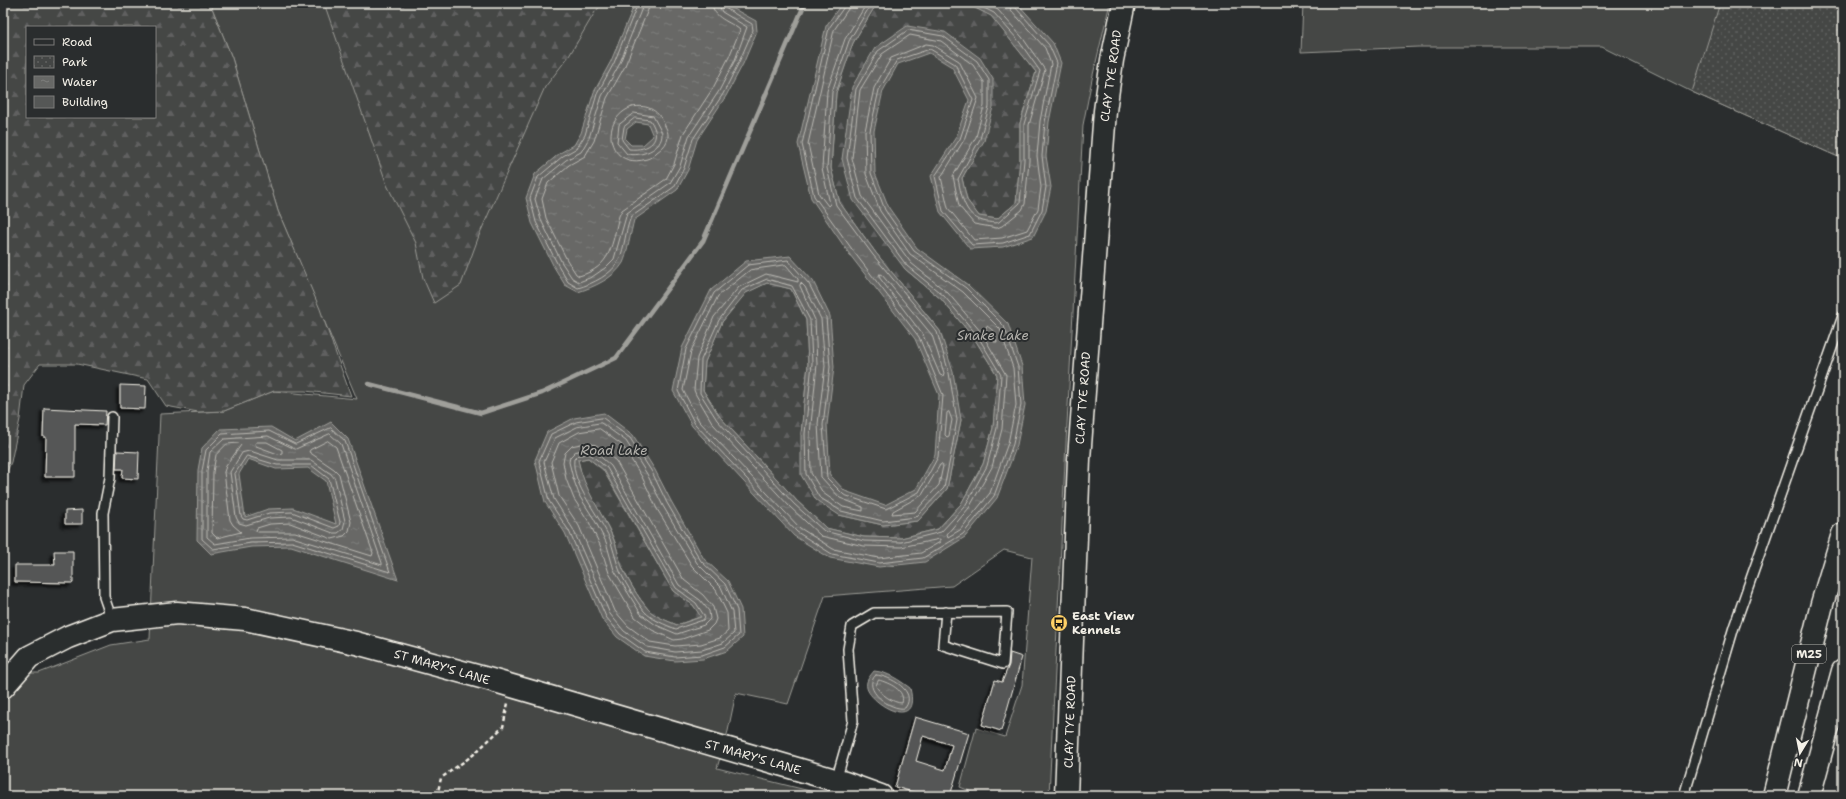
<svg xmlns="http://www.w3.org/2000/svg" width="1846" height="799" font-family="'Shantell Sans',sans-serif">
<defs>
<pattern id="forest-firs" width="22" height="20" patternUnits="userSpaceOnUse"><rect width="22" height="20" fill="#444645"/><path d="M5 1l3.5 6h-7zM16 11l3.5 6h-7z" fill="#606160"/></pattern>
<pattern id="park-dots" width="8" height="8" patternUnits="userSpaceOnUse"><rect width="8" height="8" fill="#444645"/><path d="M2 2h.1M6 6h.1" fill="none" stroke="#606160" stroke-width="1.8" stroke-linecap="round"/></pattern>
<pattern id="water-ripples" width="26" height="14" patternUnits="userSpaceOnUse"><rect width="26" height="14" fill="#676866"/><path d="M2 4q2-2 4 0t4 0M15 11q2-2 4 0t4 0" fill="none" stroke="#7d7e7c"/></pattern>
<filter id="shadow"><feDropShadow dx="-3.5" dy="3.5" stdDeviation="1" flood-color="#0009"/></filter>
</defs>
<rect width="100%" height="100%" fill="#2a2d2e"/>
<filter id="ink" filterUnits="userSpaceOnUse"><feTurbulence type="fractalNoise" baseFrequency=".025" numOctaves="2"/><feDisplacementMap in="SourceGraphic" scale="8" xChannelSelector="R" yChannelSelector="G"/><feConvolveMatrix kernelMatrix="1 2 1 2 8 2 1 2 1" color-interpolation-filters="sRGB"/></filter>
<g filter="url(#ink)">
<g fill="#444645" stroke="#9c9c96">
<polygon points="210,3 1110,3 1092,79 1083,125 1065,462 1049,796 982,796 960,787 976,728 1005,737 1022,685 1032,557 1004,550 952,586 825,596 788,704 736,693 728,731 717,768 830,796 3,796 3,673 39,673 111,645 150,639 160,414 224,411 274,391 357,399 278,211 232,58"/>
<polygon points="1303,3 1843,3 1843,159 1692,92 1602,47 1418,47 1301,52"/>
</g>
<g fill="url(#forest-firs)" stroke="#9c9c96" fill-rule="evenodd">
<path d="M 3,3 L 210,3 L 232,58 L 278,211 L 320,309 L 351,396 L 305,391 L 274,391 L 224,411 L 198,412 L 166,406 L 148,379 L 77,364 L 40,364 L 24,385 L 20,419 L 11,462 L 3,481 ZM 27,27 L 155,27 L 155,117 L 27,117 Z"/>
<polygon points="324,3 603,3 595,12 569,56 545,87 480,233 461,285 434,303 423,278 416,243 387,185"/>
<polygon points="887,3 965,3 991,15 1036,72 1020,123 1020,160 1016,203 997,219 979,216 967,200 962,178 984,140 993,79 907,26 842,159 905,269 941,299 974,338 997,375 993,428 983,464 961,504 938,529 901,538 864,537 826,528 797,501 720,417 703,390 705,362 722,322 745,293 767,283 791,289 806,320 808,364 801,434 839,515 883,525 918,521 947,489 961,420 940,331 876,253 840,203 831,168 836,93 853,43 874,8"/>
<path d="M 588,458 L 603,470 L 673,591 L 693,605 L 702,616 L 677,625 C 668,621 655,617 648,609 C 639,599 625,576 621,564 C 618,555 617,546 613,537 C 600,509 584,492 578,460 Z"/>
</g>
<polygon fill="url(#park-dots)" stroke="#9c9c96" points="1720,3 1843,3 1843,159 1692,92"/>
<g fill="url(#water-ripples)" stroke="#9f9f9a" fill-rule="evenodd">
<path d="M 635,3 L 723,3 L 756,21 L 757,31 L 743,64 L 726,96 L 697,140 L 688,170 L 677,190 L 634,220 C 631,231 627,255 623,263 C 614,278 594,287 578,292 L 565,285 L 554,267 L 532,223 L 526,198 L 535,174 L 560,153 L 574,145 L 581,133 L 594,92 L 611,61 ZM 636,122 L 648,124 L 653,136 L 643,145 L 631,145 L 625,139 L 627,129 Z"/>
<polygon points="842,3 887,3 874,8 853,43 836,93 831,168 840,203 876,253 940,331 953,372 961,420 947,489 918,521 883,525 839,515 816,500 801,475 801,434 808,364 806,320 791,289 767,283 746,293 722,322 705,362 703,390 720,417 797,501 826,528 864,537 901,538 938,529 961,504 983,464 993,428 997,375 974,338 941,299 905,269 853,200 842,159 852,87 875,48 907,26 945,32 980,58 993,79 993,107 984,141 962,178 967,200 979,216 997,219 1016,203 1020,160 1020,123 1036,72 991,16 965,3 1017,3 1053,43 1061,63 1049,122 1046,156 1051,187 1046,211 1033,237 1003,247 970,249 940,212 931,176 956,137 969,100 952,67 929,53 898,64 883,91 874,131 875,173 889,208 917,248 968,285 1008,324 1022,366 1025,405 1017,445 997,498 965,537 925,562 879,567 830,558 794,536 692,426 673,391 682,348 711,290 746,261 790,256 813,281 830,316 834,367 827,425 830,475 845,491 885,505 916,489 935,455 939,395 915,339 850,255 811,198 798,144 826,26"/>
<path d="M 604,413 L 633,435 L 655,470 L 671,501 L 704,559 L 728,581 L 741,609 L 743,637 L 727,651 L 703,659 L 675,661 L 644,656 L 617,637 L 602,619 L 565,533 L 545,502 L 535,460 L 547,432 L 574,418 ZM 588,458 L 604,470 L 673,591 L 693,605 L 701,617 L 677,625 C 668,621 655,617 648,609 C 639,599 625,576 621,564 C 618,555 617,546 613,538 C 601,510 584,490 578,460 Z"/>
<path d="M 331,422 L 348,439 L 398,580 L 291,546 L 251,547 L 211,554 L 197,540 L 198,470 L 202,448 L 220,429 L 271,427 L 295,441 ZM 248,459 L 276,469 L 308,468 L 326,481 L 336,524 L 293,508 L 268,509 L 245,517 L 239,474 Z"/>
<path d="M 874,671 C 888,672 899,680 910,688 C 921,733 871,704 867,688 C 865,681 870,676 874,671 Z"/>
</g>
<g fill="none" stroke-linecap="round" stroke-linejoin="round">
<g stroke="#bcbab4" stroke-width="1">
<path d="M 638,3 L 614,63 L 597,94 L 585,135 L 577,148 L 563,156 L 538,177 L 530,198 L 536,222 L 558,265 L 568,282 L 578,288 C 592,284 613,274 619,260 C 625,247 625,231 631,217 L 674,187 L 684,168 L 693,139 L 723,94 L 739,62 L 753,30 L 752,24 L 725,8 L 723,3"/>
<polyline points="644,3 619,65 602,96 589,138 581,152 566,160 543,179 535,199 541,220 562,263 572,278 579,282 592,277 605,268 614,259 627,213 670,183 680,166 689,136 719,91 735,60 747,27 722,12 718,3"/>
<path d="M 650,3 L 648,10 L 624,68 L 607,98 L 594,141 L 585,156 L 569,165 L 548,183 L 542,199 L 546,218 L 567,260 L 576,274 L 579,276 C 612,267 612,243 619,216 L 622,210 L 666,179 L 674,164 L 683,134 L 713,88 L 729,57 L 740,30 C 730,21 713,19 712,3"/>
<polyline points="845,3 844,7 829,28 802,144 814,196 854,252 919,337 943,395 938,457 919,492 886,509 844,495 827,478 823,425 830,367 826,317 809,284 788,260 748,265 714,293 686,349 678,391 695,424 797,532 832,554 879,563 923,558 963,534 994,496 1013,444 1021,405 1018,367 1004,326 966,288 914,251 885,210 871,173 870,131 879,90 897,60 930,49 955,64 973,100 960,139 935,176 943,211 972,245 1003,243 1030,234 1042,210 1046,187 1042,156 1045,122 1057,63 1049,45 1015,7 1014,3"/>
<polyline points="850,3 848,9 834,30 808,144 819,194 828,206 830,204 822,168 827,91 845,39 867,3"/>
<path d="M 876,3 L 870,6 L 849,41 L 832,92 L 827,168 L 836,205 L 873,255 L 937,332 L 949,373 L 957,420 L 950,459 L 944,488 L 916,517 L 883,521 L 841,511 L 819,497 L 806,474 L 805,434 L 812,363 L 810,320 L 792,286 L 767,279 L 742,290 L 719,320 L 701,360 L 700,393 L 717,420 L 794,504 L 824,531 L 864,541 L 901,542 L 941,532 L 965,506 L 987,466 L 997,428 L 1001,375 L 977,335 L 944,296 L 907,266 L 857,198 L 847,158 L 856,89 L 878,51 L 908,30 L 943,36 L 977,61 L 989,80 L 989,107 L 980,139 L 958,179 C 962,198 965,218 987,222 C 991,222 995,224 999,222 L 1020,203 L 1024,160 L 1024,124 L 1040,71 L 1018,40 L 994,13 L 974,3"/>
<polyline points="986,3 998,10 1022,37 1045,70 1029,125 1029,161 1025,204 1022,210 1002,226 997,228 974,224 959,206 953,176 976,137 984,106 984,82 973,65 941,41 910,35 882,54 860,90 852,158 862,196 911,263 948,293 981,332 1006,375 1002,429 992,467 969,508 947,534 948,537 960,530 990,493 1008,443 1016,405 1013,368 1000,329 963,292 910,254 880,211 866,174 865,131 874,88 891,58 926,44 933,45 959,61 978,98 964,140 941,177 948,208 974,240 1002,238 1027,230 1038,209 1041,187 1037,156 1040,121 1051,64 1045,48 1011,10 1009,3"/>
<path d="M 632,107 C 649,104 659,111 665,126 C 668,131 669,136 667,141 C 665,146 661,149 657,152 C 654,155 651,158 647,159 C 608,171 597,120 632,107 Z"/>
<path d="M 634,113 L 653,116 L 662,133 C 663,150 640,157 627,154 L 617,142 L 619,125 Z"/>
<path d="M 635,118 L 650,120 C 664,140 649,151 629,149 L 622,140 L 624,127 Z"/>
<polygon points="786,265 798,279 798,282 766,274 739,287 714,317 697,358 694,390 696,395 713,424 790,507 821,536 864,546 901,547 940,539 940,542 921,553 879,558 833,549 800,528 699,421 683,390 691,351 718,296 750,270"/>
<polygon points="880,274 882,275 932,335 944,373 943,376 940,375 923,335 879,277"/>
<polygon points="801,283 805,287 821,319 825,366 818,424 821,477 840,498 863,507 863,511 843,507 823,493 811,473 810,434 817,364 815,320 800,286"/>
<polygon points="987,326 995,332 997,342 994,342 986,329"/>
<polygon points="949,412 952,420 949,436 947,437 945,435 947,413"/>
<polygon points="603,418 630,438 652,472 667,503 701,561 725,584 737,610 739,635 725,647 702,655 675,657 645,652 620,634 606,617 569,531 549,501 539,461 551,434 576,422"/>
<polygon points="601,423 626,441 647,474 663,506 697,563 721,587 732,612 734,633 723,643 702,650 675,652 647,647 624,631 610,614 573,529 554,499 544,462 555,438 577,427"/>
<polygon points="331,428 345,441 390,572 292,542 251,543 213,549 202,539 202,471 206,450 222,434 269,431 295,444"/>
<polygon points="600,429 622,445 642,477 657,509 692,566 716,590 727,613 728,631 720,638 701,644 675,646 650,642 628,626 615,611 579,526 559,496 551,462 559,443 579,432"/>
<polygon points="330,434 341,444 382,563 382,565 292,537 250,538 215,544 207,537 207,471 210,452 224,439 268,436 295,449"/>
<polygon points="328,441 336,447 373,553 372,556 295,532 258,532 256,531 257,528 270,524 290,523 332,539 344,536 349,531 351,522 339,474 334,469 309,452 310,450"/>
<polygon points="257,442 267,442 282,450 282,453 278,454 256,446 255,444"/>
<polygon points="587,443 596,445 616,461 684,580 703,595 713,607 716,619 714,624 708,630 682,639 674,640 652,630 635,617 609,573 600,545 589,522 574,499 566,479 563,462 565,453 572,446"/>
<polygon points="227,444 239,443 241,445 226,466 224,472 230,520 233,525 241,532 217,538 212,533 213,472 216,455"/>
<polygon points="587,449 594,451 611,466 679,585 700,600 709,611 710,619 704,625 677,634 656,625 641,614 614,570 606,542 594,519 580,497 573,478 569,462 570,457 575,452"/>
<polygon points="250,451 278,460 311,460 331,474 335,479 345,521 343,529 338,533 333,533 291,517 269,518 246,525 239,523 236,517 230,472 242,453"/>
<path d="M 587,454 L 591,455 L 607,468 L 676,588 L 696,603 L 705,617 L 703,620 L 676,629 C 666,625 652,620 644,611 C 636,600 622,579 618,566 C 615,557 613,548 610,539 C 600,516 571,484 574,459 L 577,456 Z"/>
<polygon points="247,456 277,465 311,465 329,479 340,522 339,526 334,528 292,512 269,513 247,520 243,519 241,516 235,474"/>
<polygon points="942,464 943,466 939,485 915,512 892,514 893,511 922,495 940,465"/>
<path d="M 876,675 C 890,676 918,691 905,708 C 891,711 860,689 876,675 Z"/>
<path d="M 879,680 C 889,683 906,690 902,703 C 893,703 880,694 876,686 Z"/>
</g>
<polyline stroke="#9f9f9a" stroke-width="4.5" points="369,384 481,413 542,393 616,358 703,241 805,3"/>
</g>
<g fill="#555756" stroke="#f4f1e8" fill-rule="evenodd" filter="url(#shadow)">
<polygon points="120,385 146,386 145,409 120,408"/>
<polygon points="44,408 106,411 105,425 75,424 75,477 45,477 46,437 43,437"/>
<polygon points="117,451 139,452 138,479 122,478 123,469 116,469"/>
<polygon points="82,510 82,524 65,524 65,511"/>
<polygon points="54,551 73,551 73,583 15,582 15,565 55,565"/>
<polygon points="1010,653 1022,657 1001,731 982,725 995,680 1002,682 1009,665"/>
<path d="M 915,717 L 969,733 L 950,796 L 927,796 L 895,787 ZM 923,736 L 952,745 L 945,770 L 916,761 Z"/>
</g>
<g fill="none" stroke-linecap="round" stroke-linejoin="round">
<g stroke="#f4f1e8" stroke-width="12">
<g id="lane">
<polyline points="112,620 104,597 103,513 110,478 112,417"/>
<polyline points="836,781 853,721 848,649 852,626 874,613 1007,612 1003,664 943,645 946,612"/>
<polyline points="1684,796 1734,627 1843,316"/>
</g>
</g>
<g stroke="#f4f1e8" stroke-width="25">
<g id="secondary">
<polyline points="3,687 29,657 68,637 112,620 177,613 245,619 356,643 488,679 845,783 881,796"/>
<polyline points="1066,796 1079,459 1087,351 1105,111 1112,60 1124,3"/>
</g>
</g>
<g stroke="#f4f1e8" stroke-width="25">
<g id="highway">
<polyline points="1774,796 1822,604 1843,534"/>
<polyline points="1809,796 1843,671"/>
</g>
</g>
<polyline stroke="#f4f1e8" stroke-width="2.5" stroke-dasharray="4 3" stroke-linecap="butt" points="437,796 441,778 473,755 503,727 508,703"/>
<use href="#lane" stroke="#2a2d2e" stroke-width="9"/>
<use href="#secondary" stroke="#2a2d2e" stroke-width="22"/>
<use href="#highway" stroke="#2a2d2e" stroke-width="22"/>
</g>
</g>
<defs>
<g id="bus-disc" transform="scale(0.9)"><circle r="9.5" fill="#ffd166" stroke="#2a2d2e"/><path d="M-5-6H5V4H4V6H2V4H-2V6H-4V4H-5ZM-3.5-4V0h7V-4ZM-3.5 1.2v1.5H-2V1.2ZM2 1.2v1.5H3.5V1.2Z" fill="#111"/></g>
</defs>
<g fill-rule="evenodd">
<use href="#bus-disc" x="1059" y="623"/>
</g>
<g text-anchor="middle" stroke-width="4" stroke-linejoin="round" paint-order="stroke">
<rect fill="#2a2d2e" stroke="#b7b6b0" stroke-width="1" x="1792" y="645" width="34" height="18" rx="3"/>
<g font-size="11" font-weight="bold" fill="#f4f1e8">
<text x="1809" y="658">M25</text>
</g>
<g font-size="12" fill="#f4f1e8" stroke="#2a2d2e">
<text transform="translate(1111 76) rotate(-82)" y="4">CLAY TYE ROAD</text>
<text transform="translate(1083 398) rotate(-86)" y="4">CLAY TYE ROAD</text>
<text transform="translate(442 667) rotate(16)" y="4">ST MARY'S LANE</text>
<text transform="translate(1070 722) rotate(-88)" y="4">CLAY TYE ROAD</text>
<text transform="translate(753 757) rotate(16)" y="4">ST MARY'S LANE</text>
</g>
<g font-size="12" font-weight="bold" fill="#f4f1e8" stroke="#2a2d2e" text-anchor="start">
<text x="1072" y="620">East View<tspan x="1072" dy="14">Kennels</tspan></text>
</g>
<g font-size="13" font-style="italic" fill="#b5b3ae" stroke="#2a2d2e">
<text x="993" y="340">Snake Lake</text>
<text x="614" y="455">Road Lake</text>
</g>
</g>
<rect width="1846" height="799" fill="none" stroke="#2a2d2e" stroke-width="16"/>
<rect x="8" y="8" width="1830" height="783" fill="none" stroke="#f4f1e8" stroke-width="1.5" filter="url(#ink)"/>
<rect x="26" y="26" width="130" height="92" fill="#2a2d2e" stroke="#7b7b78"/>
<rect x="34" y="39" width="20" height="6" fill="#2a2d2e" stroke="#7b7b78"/>
<text x="62" y="46" font-size="12" fill="#f4f1e8">Road</text>
<rect x="34" y="56" width="20" height="12" fill="url(#park-dots)" stroke="#7b7b78"/>
<text x="62" y="66" font-size="12" fill="#f4f1e8">Park</text>
<rect x="34" y="76" width="20" height="12" fill="url(#water-ripples)" stroke="#7b7b78"/>
<text x="62" y="86" font-size="12" fill="#f4f1e8">Water</text>
<rect x="34" y="96" width="20" height="12" fill="#555756" stroke="#7b7b78"/>
<text x="62" y="106" font-size="12" fill="#f4f1e8">Building</text>
<g transform="translate(1800 753) rotate(190)" stroke="#2a2d2e" stroke-width="3" paint-order="stroke">
<path d="M0-3L7 15L0 10L-7 15Z" fill="#f4f1e8"/>
<text y="-6" font-size="11" font-weight="bold" text-anchor="middle" fill="#f4f1e8">N</text>
</g>
</svg>
